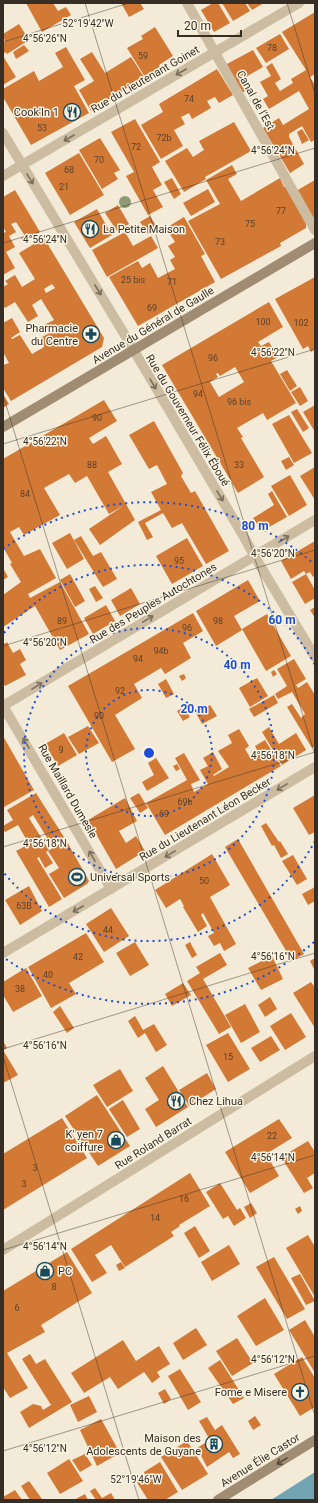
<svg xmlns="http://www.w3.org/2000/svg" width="318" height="1503" font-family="Roboto,sans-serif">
<rect width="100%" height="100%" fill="#f3ebd7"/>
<polygon fill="#73a4b3" points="315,1472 315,1500 271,1500"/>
<g fill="#d27936" fill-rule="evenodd">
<polygon points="26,3 53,3 58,11 66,7 71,15 42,32"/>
<polygon points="121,3 140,3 144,9 129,17"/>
<polygon points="213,3 218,3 230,23 214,32 201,10"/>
<polygon points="222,3 245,3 250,11 233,21"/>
<polygon points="247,3 264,3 252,10"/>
<polygon points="315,12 315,36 314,36 315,74 310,77 315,85 315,140 311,142 302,126 289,134 289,137 304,164 290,173 263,128 279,118 283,125 309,109 299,91 269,109 263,99 268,96 260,82 271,76 266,67 272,63 281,79 275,83 280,91 293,83 291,79 306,70 282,32"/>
<polygon points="19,24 29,40 7,54 6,52 3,54 3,43 5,42 3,34"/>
<polygon points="155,27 173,56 159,65 160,67 145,77 127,48 143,39 141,36"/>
<polygon points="280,34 289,49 266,63 256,48"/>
<polygon points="24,45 29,51 16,59 13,52"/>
<polygon points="66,47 85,80 74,86 89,113 31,145 3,97 3,89 34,71 39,81 63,67 55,53"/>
<polygon points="253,50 263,67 244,78 250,88 242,93 225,65"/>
<polygon points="92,52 105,73 131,57 144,77 91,111 79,90 94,81 80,59"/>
<polygon points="3,56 16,77 3,85"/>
<polygon points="217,69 233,95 219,103 215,97 207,101 211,108 192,119 189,113 181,117 185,124 174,130 183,146 161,159 141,125 163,112 159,104"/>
<polygon points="135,119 160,162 152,167 162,185 153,190 163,207 148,215 126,176 134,172 111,132"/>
<polygon points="234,122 251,151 205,177 206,179 184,192 165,161 187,148 193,157 204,150 199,141"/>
<polygon points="302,129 309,140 302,144 297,132"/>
<polygon points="100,138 120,170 114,173 118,179 102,189 79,150"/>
<polygon points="79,153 104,195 70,215 45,173"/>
<polygon points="232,165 237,174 228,179 241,201 280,178 284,187 287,186 306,219 306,228 280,243 281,246 221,279 188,221 220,204 206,180"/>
<polygon points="172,178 181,194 174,199 164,182"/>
<polygon points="315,180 315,219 314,220 296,191"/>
<polygon points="208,189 215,202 191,216 183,203"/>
<polygon points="15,190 40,232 23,241 21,238 25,236 16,222 11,224 16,232 9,236 15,247 6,252 15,268 3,275 3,233 6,232 3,227 3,197"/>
<polygon points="118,205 129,224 117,231 105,213"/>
<polygon points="97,209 112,235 90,248 74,222"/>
<polygon points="150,216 158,229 148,234 140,222"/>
<polygon points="184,217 205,254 201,256 215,282 138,326 109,277 138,261 142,268 150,263 158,278 175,269 170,260 175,257 168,246 175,242 166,228"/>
<polygon points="125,232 133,246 151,236 158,248 107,277 92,250"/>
<path d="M 44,238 L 104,338 L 102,347 L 11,401 L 3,388 L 3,365 L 9,363 L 3,352 L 3,323 L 12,318 L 20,332 L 11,338 L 12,339 L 20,335 L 32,354 L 44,347 L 39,339 L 49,333 L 44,325 L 54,320 L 41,299 L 32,305 L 38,316 L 28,322 L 15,302 L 5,308 L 3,304 L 3,287 L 8,284 L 5,281 L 15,275 L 22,287 L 35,279 L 19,253 ZM 52,284 L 55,288 L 46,293 L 44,289 Z"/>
<polygon points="315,277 315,349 311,352 308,346 303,349 275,299"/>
<path d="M 269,302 L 283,327 L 258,342 L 261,346 L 269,342 L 278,357 L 271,361 L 296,403 L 267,420 L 263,413 L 237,428 L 243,437 L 241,438 L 264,477 L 238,493 L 162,365 ZM 235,367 L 244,382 L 219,397 L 210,382 L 218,377 L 216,374 L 218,373 L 220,376 Z"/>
<polygon points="287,370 297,386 290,391 280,374"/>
<polygon points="300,387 308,401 300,406 291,392"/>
<polygon points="3,394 9,404 3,408"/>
<polygon points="104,400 117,421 89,438 93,444 106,436 122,464 108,472 135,520 100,545 89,529 123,506 109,514 87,476 75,483 69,474 44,488 60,515 24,535 19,527 10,532 24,556 40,549 56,578 28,594 30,598 60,582 89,634 60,650 35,606 3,627 3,595 21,582 10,564 12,563 3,547 3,459"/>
<polygon points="315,405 315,432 303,412"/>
<polygon points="297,409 309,428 303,432 291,412"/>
<polygon points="289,415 312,453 294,463 272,424"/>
<polygon points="154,421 183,473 181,476 191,493 195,491 229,551 206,564 182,523 172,528 163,513 145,523 153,537 147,540 138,522 161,510 151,492 167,484 157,465 149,469 129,435"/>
<polygon points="289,457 294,465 286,470 281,461"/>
<polygon points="315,467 315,500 300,476"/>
<polygon points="290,475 307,505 289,516 271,486"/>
<polygon points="272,491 287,517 262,531 253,518 274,505 268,494"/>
<polygon points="70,533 84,559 67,569 52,543"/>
<polygon points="81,536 93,556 101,552 117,579 103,587 74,540"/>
<polygon points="187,538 203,566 172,584 156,556"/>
<polygon points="315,541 315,576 313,577 310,572 306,574 304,571 291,579 281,561"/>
<polygon points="3,568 8,577 3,580"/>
<polygon points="70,574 85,601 75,607 60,580"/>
<polygon points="306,574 315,590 315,598 305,604 292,582"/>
<polygon points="248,580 260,601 234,616 242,630 216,646 196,611"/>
<polygon points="95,586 103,598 96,602 89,589"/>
<polygon points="131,588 140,604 120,616 111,600"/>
<polygon points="106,605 115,621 93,634 84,618"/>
<polygon points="315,607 315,618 310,610"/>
<polygon points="193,613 203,631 183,643 191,658 165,674 161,668 134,684 142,698 115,715 135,749 112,762 68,686"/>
<polygon points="267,614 291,656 266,671 242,629"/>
<polygon points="3,641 5,644 7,642 13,653 20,649 26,660 20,664 26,675 5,686 3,682"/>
<polygon points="294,659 306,679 296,685 298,688 307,682 315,695 315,746 312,748 287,707 292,704 301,718 305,714 292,692 278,699 275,694 287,686 277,669"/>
<polygon points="274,670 277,674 273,677 271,672"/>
<polygon points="184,674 186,678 182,681 179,676"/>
<polygon points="257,678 268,696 250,707 239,688"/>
<polygon points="166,679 174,694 166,698 158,684"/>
<polygon points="274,695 278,703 254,717 249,709"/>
<polygon points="210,705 217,716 202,724 196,713"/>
<polygon points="184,707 190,717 183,721 177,711"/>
<polygon points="88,726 99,743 79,754 68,737"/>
<polygon points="269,727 279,744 296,733 306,750 282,765 262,732"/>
<polygon points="239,729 249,746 245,749 251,759 259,754 255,746 265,740 281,766 165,835 146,803 187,780 175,758 184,753 200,780 191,784 194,792 208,784 200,770 208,766 203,758 213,752 222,769 213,775 214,776 229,767 218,751 232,743 228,735"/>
<polygon points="64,733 77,755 58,766 45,744"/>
<polygon points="3,736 34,790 4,807 3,804"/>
<polygon points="156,758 169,778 147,791 142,782 154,775 148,763"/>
<polygon points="177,764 180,769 176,771 173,766"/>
<polygon points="36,793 64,837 51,844 33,815 29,818 49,850 46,852 53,863 45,868 39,857 37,858 62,899 49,907 16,851 29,844 18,825 5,832 3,829 3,826 13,820 7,810"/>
<polygon points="139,793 148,808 140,813 130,798"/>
<polygon points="315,795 315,832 309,835 293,808"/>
<polygon points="125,798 137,821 119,831 126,843 136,836 145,851 116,869 88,820"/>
<polygon points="266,823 279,842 280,841 288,854 281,858 274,845 272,846 261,826"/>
<polygon points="238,839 304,954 292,961 225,847"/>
<polygon points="66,840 89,881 87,884 64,898 49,874 59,868 48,851"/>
<polygon points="212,854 230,885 210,897 236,944 224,951 220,943 214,946 208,936 214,933 203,913 201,915 207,926 198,932 183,907 184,906 180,899 166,908 155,890"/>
<polygon points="293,855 307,879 297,885 282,861"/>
<polygon points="29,886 42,911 20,925 5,900"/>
<polygon points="315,887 315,901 308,905 302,894"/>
<polygon points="111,908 129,936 104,952 86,924"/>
<polygon points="86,933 104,962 69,983 76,994 51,1008 28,967"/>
<polygon points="135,942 149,965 130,976 116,953"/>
<polygon points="190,942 197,955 192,958 185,945"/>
<polygon points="220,953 227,965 203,979 231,1027 219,1034 187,981 200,973 196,967"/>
<polygon points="272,956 283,979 261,990 248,968"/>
<polygon points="315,958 315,971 310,961"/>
<polygon points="26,968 42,996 13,1012 3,995 3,982"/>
<polygon points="311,982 314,986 315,986 315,1028 293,993"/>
<polygon points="183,983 191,995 172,1006 165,994"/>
<polygon points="270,997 277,1009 265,1017 258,1005"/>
<polygon points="245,1004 260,1032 241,1043 225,1015"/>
<polygon points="60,1006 74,1028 67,1033 53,1012"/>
<polygon points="291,1013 306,1037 285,1050 270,1026"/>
<polygon points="135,1016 143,1030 154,1024 167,1045 156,1052 145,1033 138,1038 128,1021"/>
<polygon points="228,1033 250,1069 228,1082 206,1045"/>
<polygon points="271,1036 280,1050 260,1062 251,1048"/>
<polygon points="3,1041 7,1048 3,1050 18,1075 3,1083"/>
<polygon points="163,1066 188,1107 156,1127 145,1109 159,1100 145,1078"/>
<polygon points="120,1069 133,1091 107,1107 93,1085"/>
<polygon points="207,1073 216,1089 189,1106 179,1090"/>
<polygon points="97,1095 130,1146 98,1166 65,1116"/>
<polygon points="123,1100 140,1129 127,1137 109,1109"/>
<polygon points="62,1118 87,1158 3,1210 3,1154"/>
<polygon points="279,1119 292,1138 266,1154 279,1176 250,1193 225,1152"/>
<polygon points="308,1141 315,1152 315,1173 307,1178 313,1188 304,1193 281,1157"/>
<polygon points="190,1173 210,1206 179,1225 180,1226 171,1232 174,1236 125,1267 111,1245 95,1255 107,1273 92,1282 71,1249"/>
<polygon points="220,1183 237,1210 240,1208 246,1218 234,1226 228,1216 223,1219 206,1192"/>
<polygon points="251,1203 257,1213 250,1218 244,1207"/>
<polygon points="300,1206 302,1211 298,1214 295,1209"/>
<polygon points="195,1226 210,1251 199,1258 184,1233"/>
<polygon points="308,1235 315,1247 315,1297 286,1248"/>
<polygon points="229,1245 240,1264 212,1281 201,1262"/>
<polygon points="67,1252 92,1293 41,1325 45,1332 7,1353 28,1388 10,1398 3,1387 3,1291"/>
<polygon points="274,1257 305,1309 287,1319 256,1267"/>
<polygon points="121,1262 125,1268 119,1271 116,1265"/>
<polygon points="300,1274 315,1301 306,1305 291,1278"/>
<polygon points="265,1298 284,1330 256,1346 237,1316"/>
<polygon points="305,1320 315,1337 315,1373 289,1330"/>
<polygon points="196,1328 207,1345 183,1360 173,1343"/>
<polygon points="237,1338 253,1363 232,1376 216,1351"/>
<polygon points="123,1340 136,1361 159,1346 170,1364 157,1372 160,1377 152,1383 144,1372 118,1389 110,1377 84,1393 71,1373"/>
<polygon points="30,1354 36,1364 45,1359 72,1402 29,1428 20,1412 33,1404 41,1406 43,1410 51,1405 22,1359"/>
<polygon points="302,1357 315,1378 315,1407 300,1416 274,1374"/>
<polygon points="220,1360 244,1398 233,1404 208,1368"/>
<polygon points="180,1369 201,1402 188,1410 168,1376"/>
<polygon points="165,1389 171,1399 164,1404 158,1393"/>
<polygon points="89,1396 97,1412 78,1422 70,1405"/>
<polygon points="255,1416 261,1425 253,1430 248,1421"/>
<polygon points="207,1417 215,1430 222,1425 240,1454 233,1458 229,1452 207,1467 197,1448 210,1440 199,1421"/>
<polygon points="101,1419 120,1453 97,1466 80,1430"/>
<polygon points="187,1441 208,1474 182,1490 161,1457"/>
<polygon points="85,1454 92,1465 80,1472 72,1460"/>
<polygon points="69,1459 83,1481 60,1494 47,1473"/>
<polygon points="160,1462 178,1492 165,1500 148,1500 136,1481 145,1475 144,1472"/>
<polygon points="29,1481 42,1499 41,1500 30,1500 21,1486"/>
<polygon points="95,1488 102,1498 111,1493 115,1500 96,1500 90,1491"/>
<polygon points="15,1490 22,1500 3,1500 3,1497"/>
<polygon points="85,1494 88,1500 74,1500"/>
</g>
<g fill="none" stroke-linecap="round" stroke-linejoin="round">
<g stroke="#ccbda2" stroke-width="10">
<polyline points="187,3 315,230"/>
<polyline points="3,133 123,332 244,537 255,557 315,657"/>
<polyline points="3,176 299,3"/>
<polyline points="3,706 315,520"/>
<polyline points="3,706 111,889"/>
<polyline points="3,953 315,767"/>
<polyline points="3,1250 315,1056"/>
</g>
<g stroke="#a08c73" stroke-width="10">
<polyline points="3,427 315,243"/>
<polyline points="218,1500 315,1440"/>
</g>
</g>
<circle fill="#8e9a76" cx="125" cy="202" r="6"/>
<defs><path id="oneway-shaft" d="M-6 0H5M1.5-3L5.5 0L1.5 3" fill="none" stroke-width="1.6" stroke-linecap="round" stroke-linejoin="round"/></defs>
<g stroke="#7a6e5d">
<use href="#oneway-shaft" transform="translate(181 72) rotate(150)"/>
<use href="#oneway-shaft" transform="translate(69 138) rotate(150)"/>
<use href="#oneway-shaft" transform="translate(30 179) rotate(59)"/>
<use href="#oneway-shaft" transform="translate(98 290) rotate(59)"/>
<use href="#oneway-shaft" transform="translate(153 384) rotate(59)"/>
<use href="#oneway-shaft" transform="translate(220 496) rotate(59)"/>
<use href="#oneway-shaft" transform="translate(284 539) rotate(-32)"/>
<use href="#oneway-shaft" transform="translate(148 619) rotate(-31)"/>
<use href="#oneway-shaft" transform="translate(37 686) rotate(-31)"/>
<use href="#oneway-shaft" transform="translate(26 743) rotate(-120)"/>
<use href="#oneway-shaft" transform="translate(282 787) rotate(149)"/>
<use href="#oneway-shaft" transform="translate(170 854) rotate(149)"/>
<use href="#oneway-shaft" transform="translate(92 856) rotate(-120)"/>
<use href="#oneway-shaft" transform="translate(78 909) rotate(150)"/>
</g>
<use stroke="#564a3c" href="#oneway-shaft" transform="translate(282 1461) rotate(148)"/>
<path fill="none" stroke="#362e25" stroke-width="1" stroke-opacity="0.45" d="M 85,3 L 315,755M 287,3 L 315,94M 3,42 L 129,3M 3,243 L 315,148M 3,395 L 315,1416M 3,444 L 315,349M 3,646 L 315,550M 3,847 L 315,752M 3,1049 L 315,953M 3,1056 L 139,1500M 3,1250 L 315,1155M 3,1451 L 315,1356"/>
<g fill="none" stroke="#1d4ed8" stroke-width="2" stroke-dasharray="2 4">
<circle cx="149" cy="753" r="63"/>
<circle cx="149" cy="753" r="125"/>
<path d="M315 841A188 188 0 0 1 4 873M4 633A188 188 0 0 1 315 665"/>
<path d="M314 942A251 251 0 0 1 3 957M3 549A251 251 0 0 1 314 564"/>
</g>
<defs>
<g id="restaurant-ring" transform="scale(0.9)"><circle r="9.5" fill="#fbf4e3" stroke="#174a5b" stroke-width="1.5"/><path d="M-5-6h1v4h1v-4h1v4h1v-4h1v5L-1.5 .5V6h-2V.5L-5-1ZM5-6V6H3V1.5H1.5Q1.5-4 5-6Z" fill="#174a5b"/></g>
<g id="pharmacy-ring" transform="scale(0.9)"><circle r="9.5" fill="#fbf4e3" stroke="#174a5b" stroke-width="1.5"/><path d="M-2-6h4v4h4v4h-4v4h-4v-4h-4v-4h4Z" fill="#174a5b"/></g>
<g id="stadium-ring" transform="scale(0.9)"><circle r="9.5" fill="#fbf4e3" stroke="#174a5b" stroke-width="1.5"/><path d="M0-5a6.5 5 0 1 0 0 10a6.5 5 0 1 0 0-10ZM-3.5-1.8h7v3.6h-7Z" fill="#174a5b"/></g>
<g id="shop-ring" transform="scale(0.9)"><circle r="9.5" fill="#fbf4e3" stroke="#174a5b" stroke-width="1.5"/><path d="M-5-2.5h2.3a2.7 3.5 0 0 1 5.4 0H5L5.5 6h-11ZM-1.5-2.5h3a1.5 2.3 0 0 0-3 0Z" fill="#174a5b"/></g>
<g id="church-ring" transform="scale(0.9)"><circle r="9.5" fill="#fbf4e3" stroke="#174a5b" stroke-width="1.5"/><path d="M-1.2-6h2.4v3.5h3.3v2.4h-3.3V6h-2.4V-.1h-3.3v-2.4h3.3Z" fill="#174a5b"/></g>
<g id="building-ring" transform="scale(0.9)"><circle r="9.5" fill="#fbf4e3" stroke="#174a5b" stroke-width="1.5"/><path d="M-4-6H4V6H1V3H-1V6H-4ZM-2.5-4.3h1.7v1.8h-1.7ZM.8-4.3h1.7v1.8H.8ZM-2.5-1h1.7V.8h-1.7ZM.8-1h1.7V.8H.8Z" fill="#174a5b"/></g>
</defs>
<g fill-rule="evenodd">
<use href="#restaurant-ring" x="72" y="112"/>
<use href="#restaurant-ring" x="90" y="229"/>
<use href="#pharmacy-ring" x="91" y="334"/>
<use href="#stadium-ring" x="77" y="877"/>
<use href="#restaurant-ring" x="176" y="1101"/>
<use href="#shop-ring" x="116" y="1140"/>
<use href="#shop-ring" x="45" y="1271"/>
<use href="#church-ring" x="300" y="1392"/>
<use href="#building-ring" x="214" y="1444"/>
</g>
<g text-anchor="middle" stroke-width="3" stroke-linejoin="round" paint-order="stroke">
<g font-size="9" fill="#5d4129">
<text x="272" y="51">78</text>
<text x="143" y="59">59</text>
<text x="189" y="102">74</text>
<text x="42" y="131">53</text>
<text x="164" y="141">72b</text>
<text x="136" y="150">72</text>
<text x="99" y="163">70</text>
<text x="69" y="173">68</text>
<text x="64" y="190">21</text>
<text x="281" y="214">77</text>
<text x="250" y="227">75</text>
<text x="220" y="245">73</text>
<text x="133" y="283">25 bis</text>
<text x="172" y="285">71</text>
<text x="152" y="311">69</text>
<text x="263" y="325">100</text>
<text x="301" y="326">102</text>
<text x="213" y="361">96</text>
<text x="198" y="397">94</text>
<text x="239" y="405">96 bis</text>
<text x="97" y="421">90</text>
<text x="92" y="468">88</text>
<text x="239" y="468">33</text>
<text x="25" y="497">84</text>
<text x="179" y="564">95</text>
<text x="62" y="624">89</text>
<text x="218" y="624">98</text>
<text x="187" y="631">96</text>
<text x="161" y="654">94b</text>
<text x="138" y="662">94</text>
<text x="120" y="694">92</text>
<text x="99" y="719">90</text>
<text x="61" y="753">9</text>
<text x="185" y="805">69b</text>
<text x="164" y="817">69</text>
<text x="204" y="884">50</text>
<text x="24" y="909">63B</text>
<text x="108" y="933">44</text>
<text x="78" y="960">42</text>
<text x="48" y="978">40</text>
<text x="20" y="992">38</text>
<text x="228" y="1060">15</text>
<text x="272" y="1139">22</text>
<text x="35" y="1171">3</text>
<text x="24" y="1187">3</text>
<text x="184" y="1202">16</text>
<text x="155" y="1221">14</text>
<text x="54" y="1290">8</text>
<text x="17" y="1311">6</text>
</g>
<g font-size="11" fill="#362e25" stroke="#fbf4e3">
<text transform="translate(145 79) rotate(-30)" y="4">Rue du Lieutenant Goinet</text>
<text transform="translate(256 100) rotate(61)" y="4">Canal de l'Est</text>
<text transform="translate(153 325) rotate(-31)" y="4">Avenue du Général de Gaulle</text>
<text transform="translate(188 420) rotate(59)" y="4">Rue du Gouverneur Félix Éboué</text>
<text transform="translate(153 603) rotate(-31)" y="4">Rue des Peuples Autochtones</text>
<text transform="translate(68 791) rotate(60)" y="4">Rue Maillard Dumesle</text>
<text transform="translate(205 819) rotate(-31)" y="4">Rue du Lieutenant Léon Becker</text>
<text transform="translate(153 1143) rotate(-32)" y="4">Rue Roland Barrat</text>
<text transform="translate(260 1460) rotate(-32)" y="4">Avenue Élie Castor</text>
</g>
<g font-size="11" fill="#362e25" stroke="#fbf4e3" text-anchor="end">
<text x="59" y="116">Cook'In 1</text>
<text x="103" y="233" text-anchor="start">La Petite Maison</text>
<text x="78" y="332">Pharmacie<tspan x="78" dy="13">du Centre</tspan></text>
<text x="90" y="881" text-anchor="start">Universal Sports</text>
<text x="189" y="1105" text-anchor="start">Chez Lihua</text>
<text x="103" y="1138">K' yen 7<tspan x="103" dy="13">coiffure</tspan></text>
<text x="58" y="1275" text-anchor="start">PC</text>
<text x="287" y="1396">Fome e Misere</text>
<text x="201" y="1442">Maison des<tspan x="201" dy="13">Adolescents de Guyane</tspan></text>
</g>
</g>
<g font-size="10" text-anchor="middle" fill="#362e25" stroke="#fbf4e3" stroke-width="3" stroke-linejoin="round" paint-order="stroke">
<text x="88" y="27">52°19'42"W</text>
<text x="45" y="42">4°56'26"N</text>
<text x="273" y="154">4°56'24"N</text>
<text x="45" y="243">4°56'24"N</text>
<text x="273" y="356">4°56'22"N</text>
<text x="45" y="445">4°56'22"N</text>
<text x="273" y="557">4°56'20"N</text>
<text x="45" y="646">4°56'20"N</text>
<text x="273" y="759">4°56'18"N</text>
<text x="45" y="847">4°56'18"N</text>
<text x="273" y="960">4°56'16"N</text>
<text x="45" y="1049">4°56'16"N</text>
<text x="273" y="1161">4°56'14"N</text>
<text x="45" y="1250">4°56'14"N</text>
<text x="273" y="1363">4°56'12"N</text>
<text x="45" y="1452">4°56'12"N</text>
<text x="136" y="1483">52°19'46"W</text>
</g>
<circle cx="149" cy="753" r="6" fill="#1d4ed8" stroke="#fbf4e3" stroke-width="2"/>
<g font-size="12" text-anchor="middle" font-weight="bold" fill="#1d4ed8" stroke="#fbf4e3" stroke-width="3" stroke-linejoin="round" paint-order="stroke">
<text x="255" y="530">80 m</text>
<text x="282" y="624">60 m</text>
<text x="237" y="669">40 m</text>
<text x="194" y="713">20 m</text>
</g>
<rect width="318" height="1503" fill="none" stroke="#362e25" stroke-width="8"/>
<path d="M178 30v6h63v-6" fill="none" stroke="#362e25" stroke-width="2"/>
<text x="184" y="30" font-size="12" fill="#362e25" stroke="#fbf4e3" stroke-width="3" paint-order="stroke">20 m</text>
</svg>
